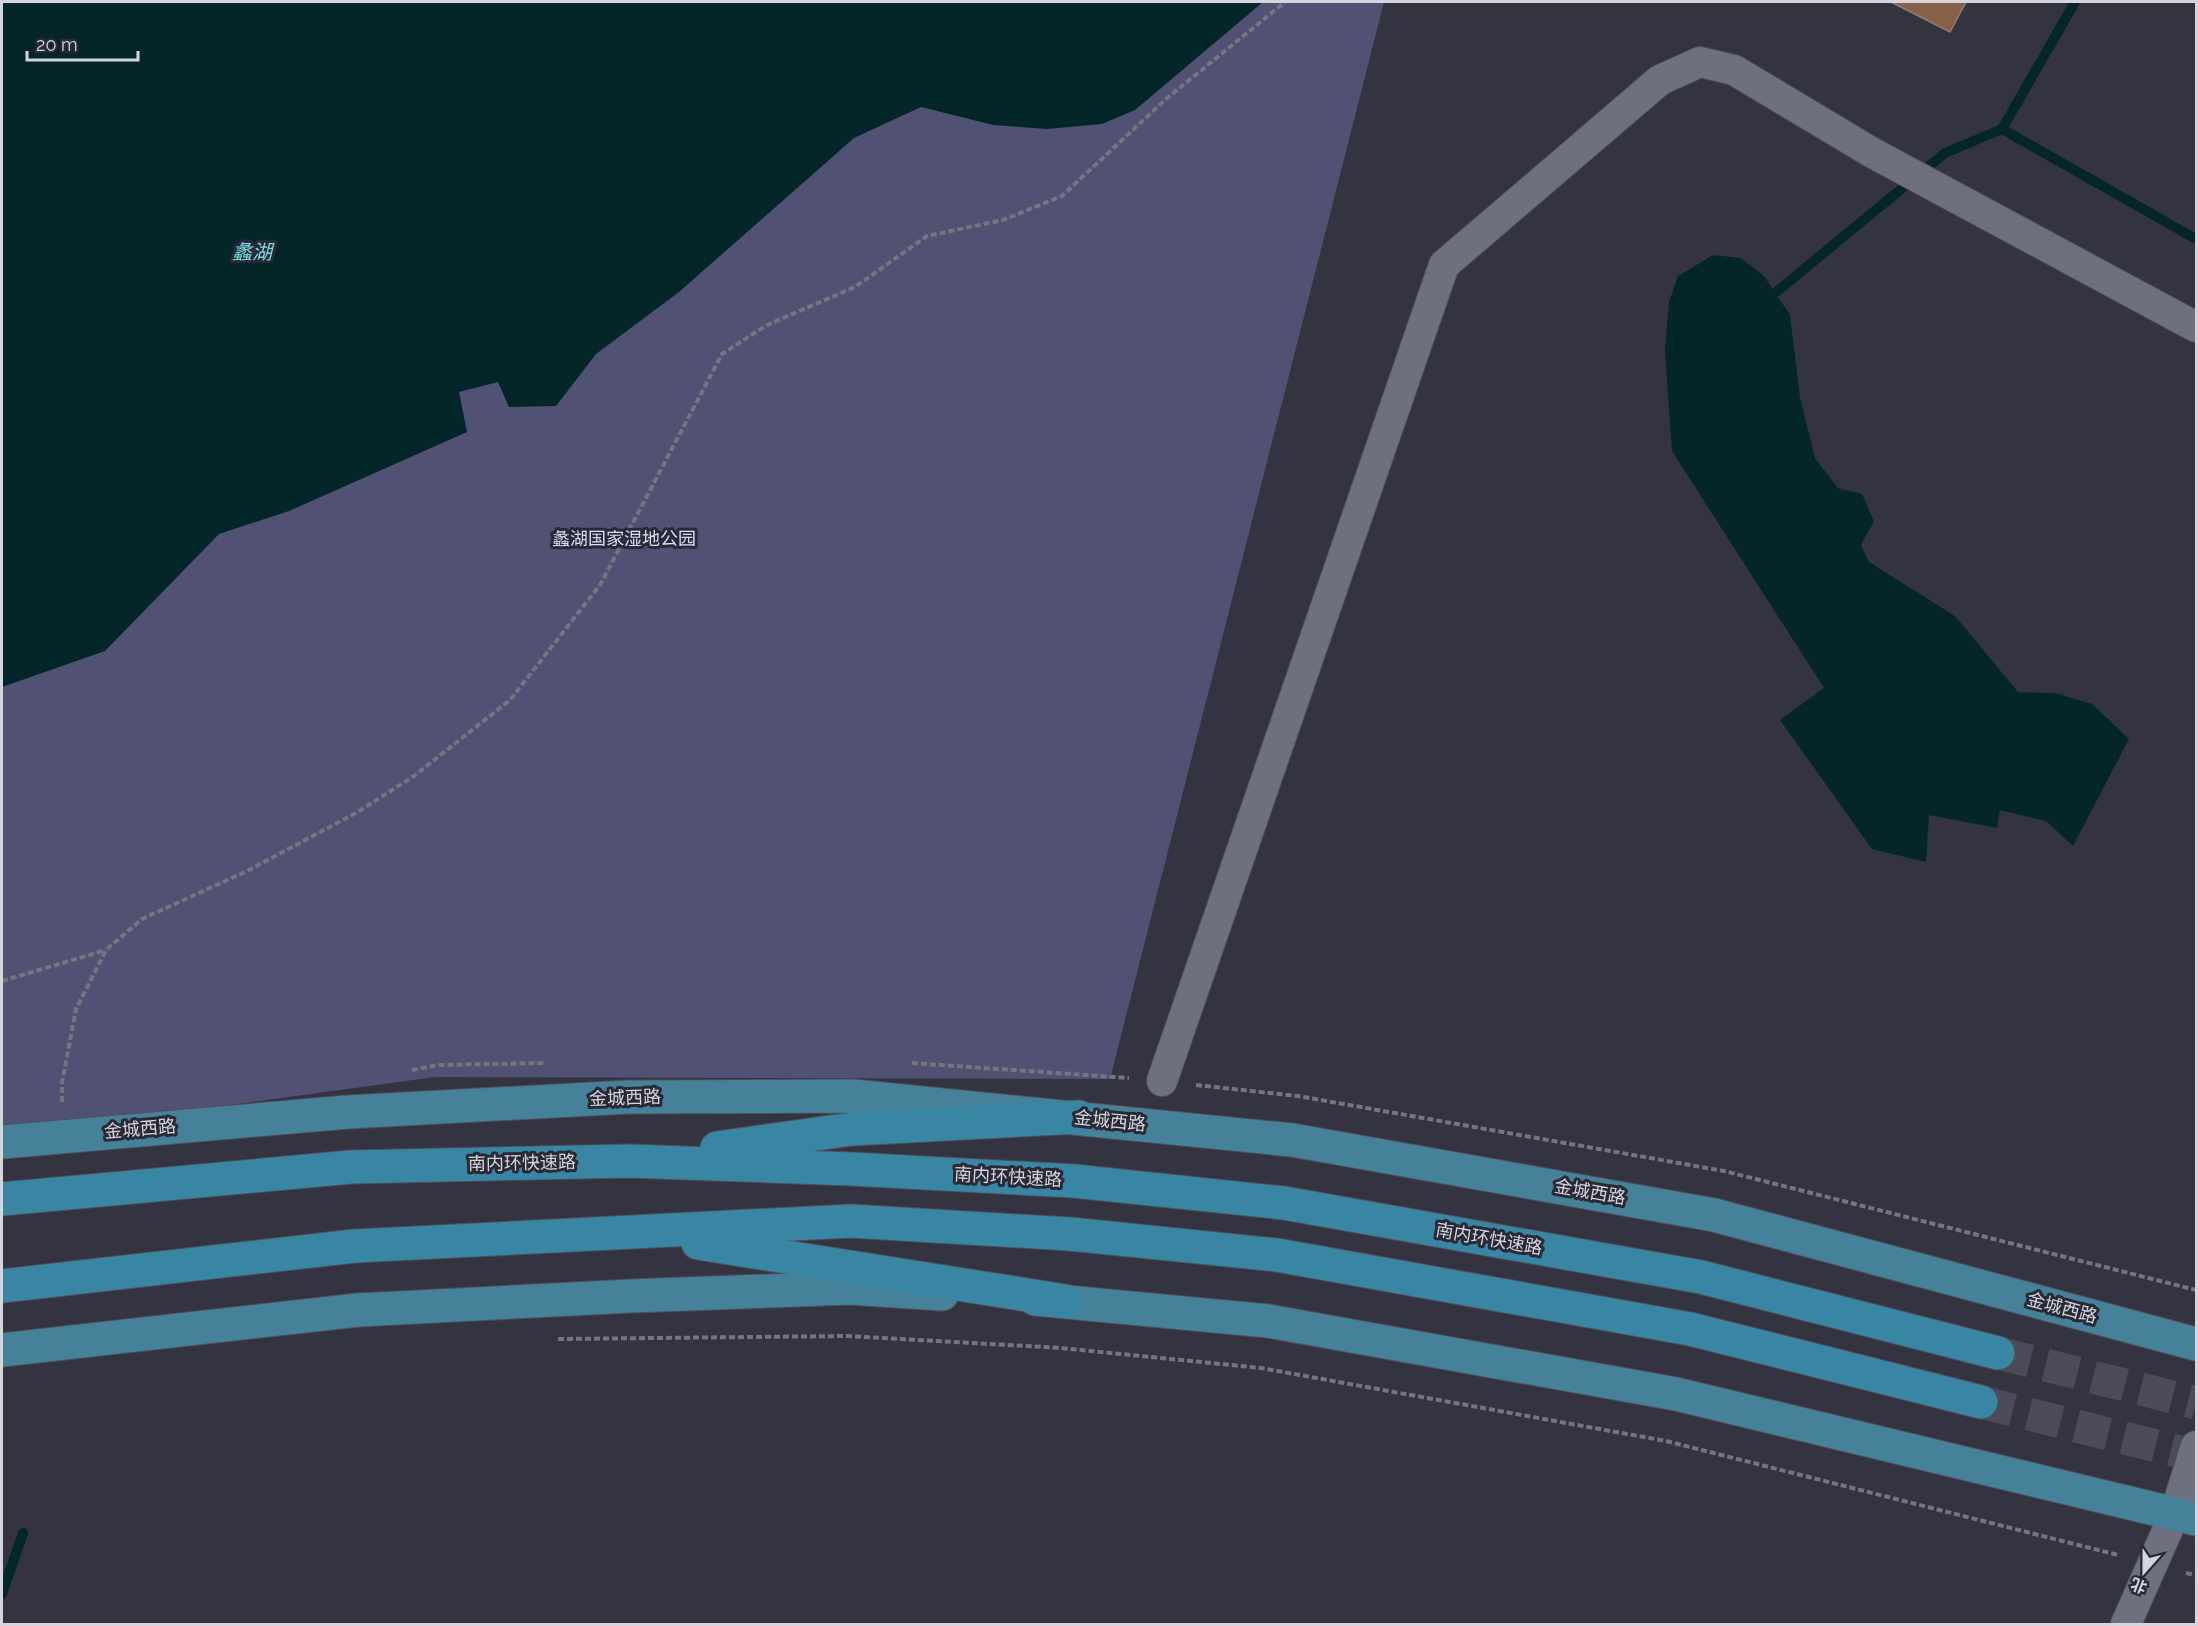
<svg xmlns="http://www.w3.org/2000/svg" width="2198" height="1626" font-family="Raleway,'Noto Sans SC',sans-serif">
<rect width="100%" height="100%" fill="#333440"/>
<polygon fill="#505173" points="2,2 1384,2 1110,1079 435,1077 2,1136"/>
<g fill="#052628">
<polygon points="2,2 1263,2 1135,110 1102,124 1047,129 993,125 921,107 854,138 679,292 596,354 556,406 509,407 498,382 459,392 467,432 289,511 219,534 105,651 2,687"/>
<polygon points="1713,255 1741,258 1764,276 1790,315 1800,398 1815,458 1838,488 1862,494 1874,521 1861,545 1869,562 1955,616 2018,692 2055,693 2092,704 2129,739 2073,846 2046,821 2000,810 1997,828 1929,815 1926,862 1872,849 1780,720 1824,688 1672,451 1665,350 1669,302 1678,276"/>
</g>
<g fill="none" stroke-linecap="round" stroke-linejoin="round">
<g stroke="#052628" stroke-width="10">
<polyline points="2075,2 2002,129 2196,239"/>
<polyline points="1775,293 1945,153 2002,129"/>
<polyline points="2,1594 23,1533"/>
</g>
</g>
<polygon fill="#866047" stroke="#8c7e76" stroke-width="1.5" points="1891,2 1966,2 1950,32"/>
<g fill="none" stroke-linecap="round" stroke-linejoin="round">
<g stroke="#4b4c58" stroke-width="33" stroke-dasharray="33 16" stroke-linecap="butt">
<polyline points="1998,1353 2196,1403"/>
<polyline points="1981,1402 2196,1456"/>
</g>
<g stroke="#4f505a" stroke-width="32">
<g id="minor">
<polyline points="1162,1081 1444,265 1660,80 1700,62 1734,70 1871,152 2196,327"/>
<polyline points="2126,1624 2175,1513 2196,1446"/>
</g>
</g>
<g stroke="#4f505a" stroke-width="35">
<g id="primary">
<polyline points="2,1142 348,1112 628,1097 853,1096 1292,1140 1714,1215 2196,1344"/>
<polyline points="1035,1299 1268,1321 1676,1394 2196,1519"/>
<polyline points="2,1350 358,1310 631,1296 849,1288 942,1294"/>
</g>
</g>
<g stroke="#4f505a" stroke-width="35">
<g id="trunk">
<polyline points="717,1148 852,1129 1079,1117"/>
<polyline points="2,1199 351,1167 629,1161 852,1169 1074,1181 1284,1203 1701,1277 1998,1353"/>
<polyline points="698,1243 1065,1301"/>
<polyline points="2,1286 355,1246 851,1221 1070,1234 1277,1255 1690,1329 1981,1402"/>
</g>
</g>
<g stroke="#747580" stroke-width="4" stroke-dasharray="6 3" stroke-linecap="butt">
<polyline points="2,981 106,950"/>
<polyline points="912,1063 1129,1078"/>
<polyline points="412,1070 438,1065 545,1063"/>
<polyline points="1196,1085 1298,1096 1724,1171 2196,1290"/>
<polyline points="62,1102 62,1083 76,1009 106,950 142,919 247,871 356,813 414,776 510,700 600,585 722,354 767,325 855,287 927,236 1003,220 1062,196 1166,99 1285,2"/>
<polyline points="558,1339 848,1336 1061,1348 1261,1368 1666,1441 2118,1555"/>
<polyline points="2186,1573 2196,1575"/>
</g>
<use href="#minor" stroke="#6f707e" stroke-width="30"/>
<use href="#primary" stroke="#46819a" stroke-width="33"/>
<use href="#trunk" stroke="#3886a4" stroke-width="33"/>
</g>
<g text-anchor="middle" stroke-width="6" stroke-linejoin="round" paint-order="stroke">
<g font-size="18" fill="#dadcf7" stroke="#292a36">
<text x="624" y="545">蠡湖国家湿地公园</text>
</g>
<g font-size="18" fill="#d4d5dd" stroke="#292a36">
<text transform="translate(625 1098) rotate(-2)" y="6">金城西路</text>
<text transform="translate(1110 1121) rotate(6)" y="6">金城西路</text>
<text transform="translate(140 1129) rotate(-5)" y="6">金城西路</text>
<text transform="translate(522 1163) rotate(-1)" y="6">南内环快速路</text>
<text transform="translate(1008 1177) rotate(3)" y="6">南内环快速路</text>
<text transform="translate(1590 1192) rotate(10)" y="6">金城西路</text>
<text transform="translate(1489 1239) rotate(10)" y="6">南内环快速路</text>
<text transform="translate(2062 1308) rotate(15)" y="6">金城西路</text>
</g>
<g font-size="20" font-style="italic" fill="#79dbe2" stroke="#292a36">
<text x="252" y="259">蠡湖</text>
</g>
</g>
<rect width="2198" height="1626" fill="none" stroke="#d4d5dd" stroke-width="6"/>
<g transform="translate(2144 1572) rotate(201)" stroke="#292a36" stroke-width="4.5" paint-order="stroke">
<path d="M0-4.5L10 22L0 15L-10 22Z" fill="#d4d5dd"/>
<text y="-9" font-size="16" font-weight="bold" text-anchor="middle" fill="#d4d5dd">北</text>
</g>
<path d="M27 51v9h111v-9" fill="none" stroke="#d4d5dd" stroke-width="3"/>
<text x="36" y="51" font-size="18" fill="#d4d5dd" stroke="#292a36" stroke-width="4.5" paint-order="stroke">20 m</text>
</svg>
